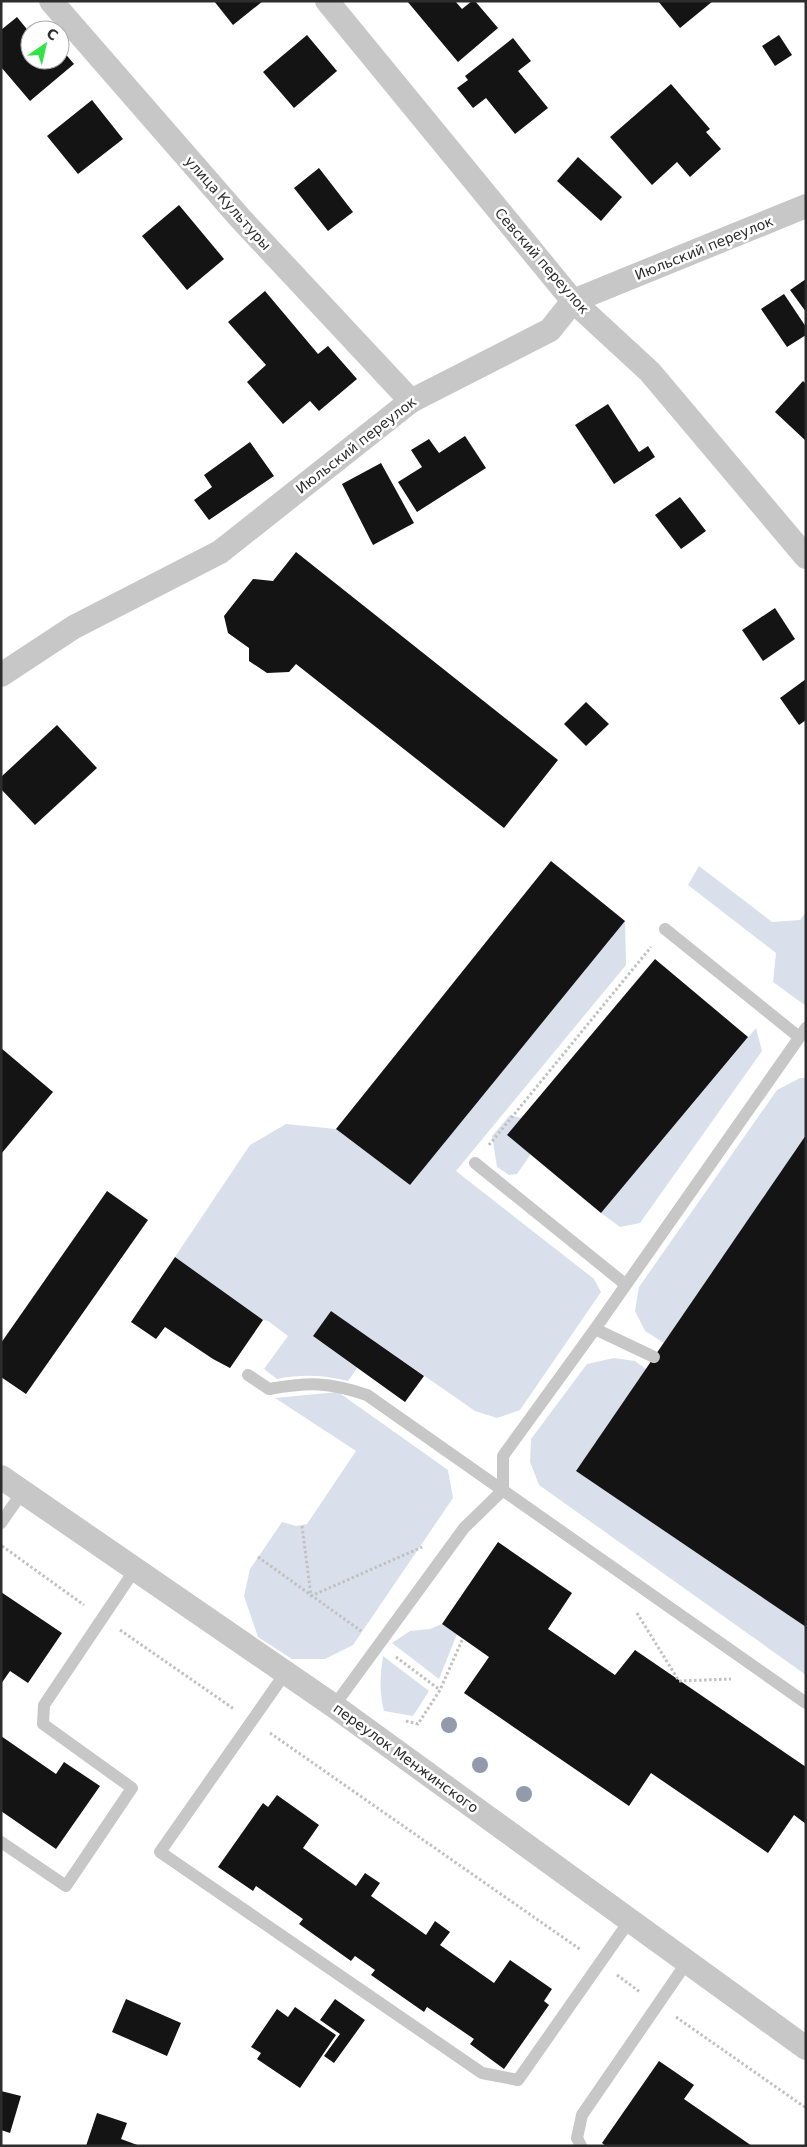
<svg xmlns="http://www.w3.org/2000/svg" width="807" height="2147" font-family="'DejaVu Sans',sans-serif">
<rect width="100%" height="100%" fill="#fff"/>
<g fill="#dae0eb">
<polygon points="699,866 772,922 800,920 806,912 806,1006 773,982 776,953 688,885"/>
<path d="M 625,921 L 626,965 L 456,1171 L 594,1279 L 601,1292 L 520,1410 L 497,1418 L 475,1411 L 331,1311 L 313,1336 L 357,1368 L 348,1381 C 323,1375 302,1374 277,1379 L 264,1369 L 288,1336 L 268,1321 L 263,1320 L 175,1257 L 250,1145 L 286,1124 L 336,1129 L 410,1185 Z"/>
<polygon points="756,1028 762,1051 640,1223 620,1227 601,1213"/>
<polygon points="800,1078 806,1078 806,1135 664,1343 645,1331 635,1311 639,1287 777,1090"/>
<polygon points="510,1115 521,1118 531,1154 517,1174 509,1175 497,1167 492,1136"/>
<polygon points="614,1358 635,1361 646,1369 576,1471 806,1627 806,1675 539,1485 530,1462 531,1439 587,1364"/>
<polygon points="338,1392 448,1470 453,1498 353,1645 325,1659 292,1659 258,1637 244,1596 250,1569 282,1522 296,1526 307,1524 356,1451 275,1398"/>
<polygon points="442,1624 457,1634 439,1679 392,1643 410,1631 430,1629"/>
<path d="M 383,1656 L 429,1691 L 413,1716 L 384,1711 C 379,1692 380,1676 383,1656 Z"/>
</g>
<g fill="#141414">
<polygon points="214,1 263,1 233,25"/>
<polygon points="407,1 455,1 462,9 472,1 475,1 498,28 458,62"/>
<polygon points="658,1 713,1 680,28"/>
<polygon points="17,17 30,33 30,60 60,60 60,54 63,51 74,64 30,101 1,67 1,30"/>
<polygon points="307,35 337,71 294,108 263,72"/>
<polygon points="779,35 792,55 775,66 762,46"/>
<polygon points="513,38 531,61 518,71 548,108 515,134 486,98 473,108 457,88 468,80 465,76"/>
<polygon points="671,84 710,129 706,132 721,149 690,177 677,162 652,185 610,137"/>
<polygon points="92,100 123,139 78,174 47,136"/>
<polygon points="578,157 622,197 601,221 557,181"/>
<polygon points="319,168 353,212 328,231 294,188"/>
<polygon points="179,205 224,259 187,290 142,236"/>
<polygon points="806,279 806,312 790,290"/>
<polygon points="265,291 318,354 328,346 357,379 319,411 310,401 283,424 247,382 266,365 228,322"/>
<polygon points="784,294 806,327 806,335 787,347 761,309"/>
<polygon points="803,381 806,384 806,441 775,412"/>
<polygon points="608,404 639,452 648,446 655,457 614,484 575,425"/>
<polygon points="465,436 486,468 417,512 398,482 422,467 411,450 429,439 439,453"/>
<polygon points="250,442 274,476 209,520 194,500 212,487 204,475"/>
<polygon points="381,463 414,523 373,545 342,484"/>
<polygon points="680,497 706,531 681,549 655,515"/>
<polygon points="296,552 558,760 504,828 296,664 289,672 267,673 249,661 249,648 228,633 224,616 253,579 273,581"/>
<polygon points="775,608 795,639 763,661 742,630"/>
<polygon points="806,679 806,720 799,725 780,698"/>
<polygon points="586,702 609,724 586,746 564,724"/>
<polygon points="57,725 97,768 35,825 1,789 1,777"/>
<polygon points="551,861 625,921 410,1185 336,1129"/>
<polygon points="655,959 748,1037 601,1213 507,1135"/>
<polygon points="1,1048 53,1092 1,1154"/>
<polygon points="806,1135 806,1627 576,1471"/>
<polygon points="107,1191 148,1220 26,1394 1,1377 1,1343"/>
<polygon points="175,1257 263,1320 230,1368 213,1359 165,1327 156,1339 131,1322"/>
<polygon points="331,1311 424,1376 405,1402 313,1336"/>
<polygon points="498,1542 572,1593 548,1629 615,1675 635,1650 806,1767 806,1824 794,1815 768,1853 651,1773 629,1806 464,1693 489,1657 442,1624"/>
<polygon points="1,1592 62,1633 28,1683 10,1671 1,1684"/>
<polygon points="1,1736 56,1774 64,1762 100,1786 56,1849 1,1811"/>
<polygon points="277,1795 319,1825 303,1848 356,1886 365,1873 380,1883 371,1896 426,1935 435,1921 450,1932 440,1945 494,1983 510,1960 552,1989 544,2001 549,2005 504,2069 470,2044 474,2039 427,2007 424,2012 371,1975 375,1970 355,1956 351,1961 299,1924 303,1919 256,1886 253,1891 218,1867 263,1803 268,1807"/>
<polygon points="126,1999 181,2023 167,2056 112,2032"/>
<polygon points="335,1999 365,2020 334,2063 324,2056 340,2034 320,2020"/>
<polygon points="295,2007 336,2035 300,2088 257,2059 261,2053 251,2047 277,2009 288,2017"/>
<polygon points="659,2061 694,2085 684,2099 752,2146 606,2146 602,2143"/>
<polygon points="1,2091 21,2096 10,2133 1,2130"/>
<polygon points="97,2113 127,2123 121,2139 140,2146 86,2146"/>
</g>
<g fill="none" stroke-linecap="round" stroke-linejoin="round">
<g stroke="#c1c1c1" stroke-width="3" stroke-dasharray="2.5 2.5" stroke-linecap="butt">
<polyline points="489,1145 651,947"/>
<polyline points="302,1526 311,1596 422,1547"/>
<polyline points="2,1546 84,1605"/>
<polyline points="258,1557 361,1631"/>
<polyline points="637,1613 679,1681 731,1679"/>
<polyline points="120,1630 234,1709"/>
<polyline points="396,1657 440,1690"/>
<polyline points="406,1721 418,1724 440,1690 463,1638"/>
<polyline points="270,1733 581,1950"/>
<polyline points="617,1975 640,1992"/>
<polyline points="676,2017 806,2108"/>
</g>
<g stroke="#c7c7c7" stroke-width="12">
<polyline points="665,929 799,1037"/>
<polyline points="475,1163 625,1284"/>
<polyline points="595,1329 654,1357"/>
<path d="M 248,1375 L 269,1389 C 310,1382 328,1382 367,1395 L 806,1703"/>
<polyline points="1,1523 23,1491"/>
<polyline points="286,1672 160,1852 482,2073 518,2080 630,1920"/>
<polyline points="334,1706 464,1528 503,1490 503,1456 595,1329 806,1028"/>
<polyline points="1,1842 66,1886 132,1788 43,1724 44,1705 136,1568"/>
<polyline points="581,2146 577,2138 582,2115 687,1962"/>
</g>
<g stroke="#c7c7c7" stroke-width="24">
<polyline points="51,1 240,218 411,401"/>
<polyline points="327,1 573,301 650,372 806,557"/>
<polyline points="1,675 74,627 220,552 411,401 550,330 573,301 806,206"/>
<polyline points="1,1477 334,1706 806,2048"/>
</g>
</g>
<g fill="#939aac">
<circle cx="449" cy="1725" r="8"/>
<circle cx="480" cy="1765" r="8"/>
<circle cx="524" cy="1794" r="8"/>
</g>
<g text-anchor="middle" stroke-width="5" stroke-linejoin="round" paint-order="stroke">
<g font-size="14" fill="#2d2d2d" stroke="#fff">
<text transform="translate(228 203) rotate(48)" y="5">улица Культуры</text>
<text transform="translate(704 248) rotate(-22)" y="5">Июльский переулок</text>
<text transform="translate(542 261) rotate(49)" y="5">Севский переулок</text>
<text transform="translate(356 445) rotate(-38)" y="5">Июльский переулок</text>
<text transform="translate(406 1758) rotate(36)" y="5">переулок Менжинского</text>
</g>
</g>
<rect width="807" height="2147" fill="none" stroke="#2d2d2d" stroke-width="5"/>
<g transform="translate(45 45) rotate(34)"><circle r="24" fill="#ffffff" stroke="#ababab"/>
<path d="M0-4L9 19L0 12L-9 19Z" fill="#2fe444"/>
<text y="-8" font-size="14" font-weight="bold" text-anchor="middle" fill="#2d2d2d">С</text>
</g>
</svg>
